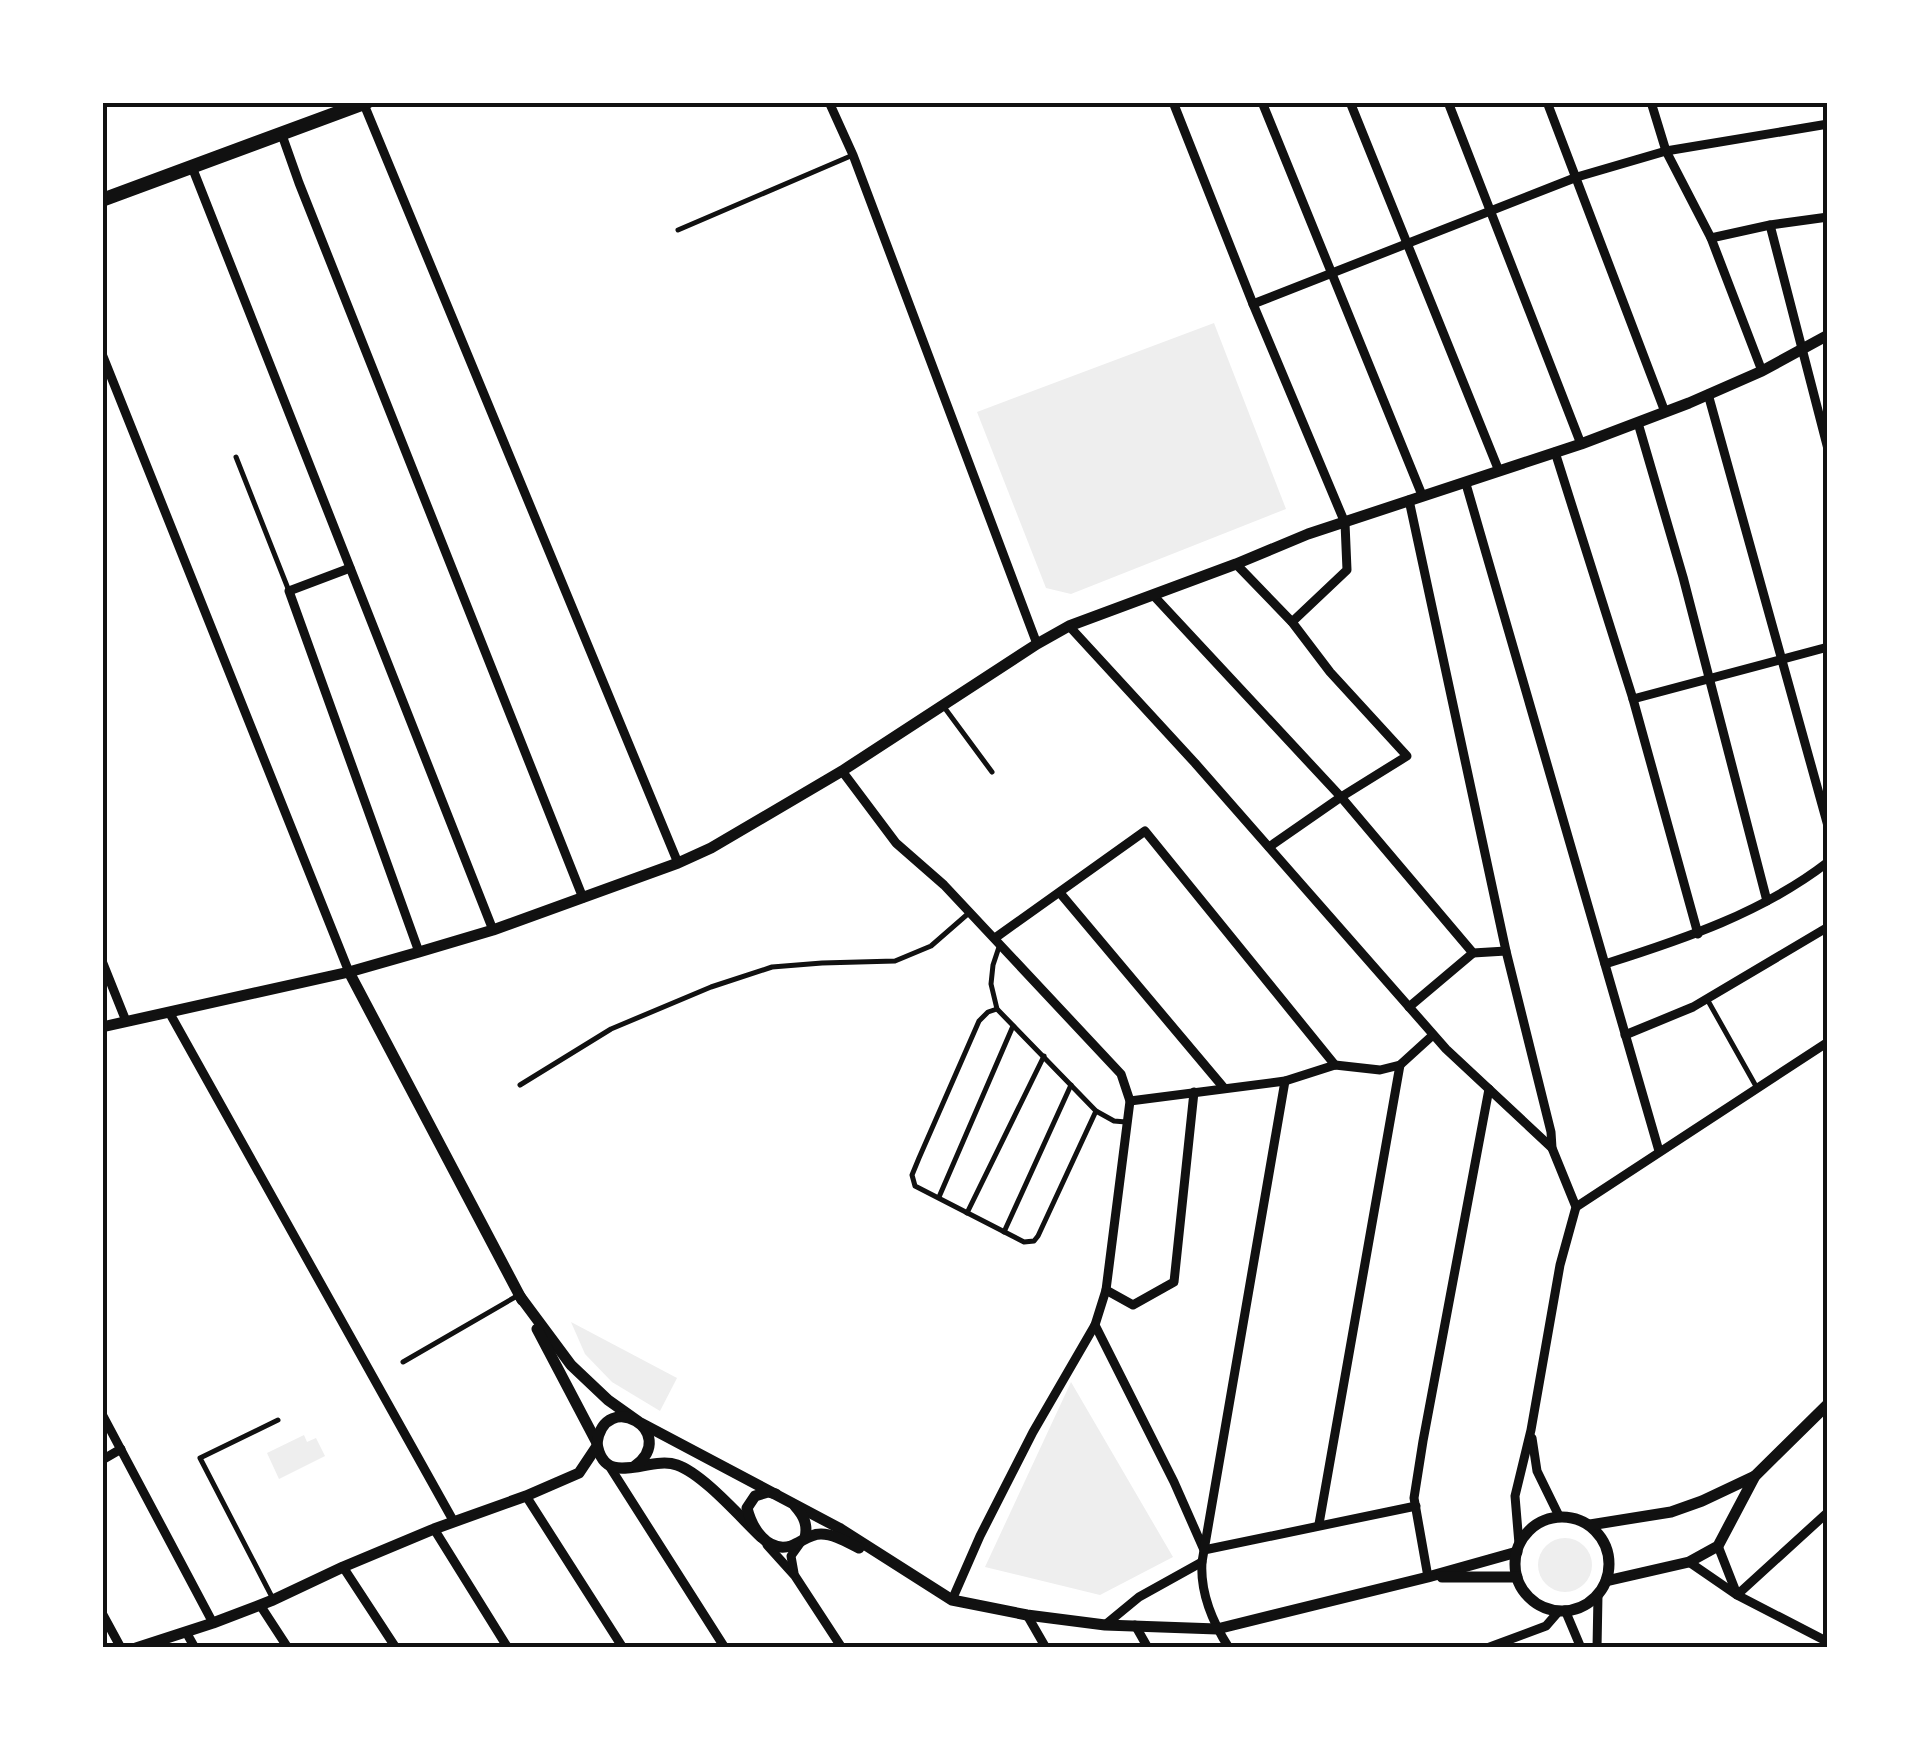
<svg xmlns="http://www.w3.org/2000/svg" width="1930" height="1750" font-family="Figtree,sans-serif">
<rect width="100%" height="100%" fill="#fff"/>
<g fill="#eee">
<polygon points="1214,323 1286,509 1071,594 1046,588 977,412"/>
<polygon points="571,1322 677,1378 660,1411 612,1382 585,1354"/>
<polygon points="1071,1382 1173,1557 1100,1595 985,1567"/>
<polygon points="304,1435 307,1442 316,1438 325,1456 279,1479 267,1453"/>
<circle cx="1565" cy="1565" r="27"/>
</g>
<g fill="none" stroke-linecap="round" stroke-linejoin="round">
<g stroke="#111" stroke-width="5">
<polyline points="678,230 853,155"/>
<polyline points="236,457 289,591"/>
<polyline points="944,707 992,772"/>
<polyline points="999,947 993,965 991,984 997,1009 1096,1111 1114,1121 1126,1122"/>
<polyline points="1707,999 1757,1088"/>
<polyline points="997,1009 988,1012 979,1021 919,1158 912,1175 915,1186 1024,1242 1034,1241 1038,1236 1096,1111"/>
<polyline points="520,1085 611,1029 711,987 772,967 822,963 895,961 931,946 970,912"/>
<polyline points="939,1197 1013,1026"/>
<polyline points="967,1213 1044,1056"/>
<polyline points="1004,1232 1071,1085"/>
<polyline points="403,1362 517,1296"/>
<polyline points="272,1597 200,1458 278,1420"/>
</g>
<g stroke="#111" stroke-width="9">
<polyline points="363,102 678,863"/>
<polyline points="829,102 853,155 1037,644"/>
<polyline points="1173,102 1253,304 1345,523 1347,570 1292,622"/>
<polyline points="1262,102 1422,495"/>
<polyline points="1350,102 1499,471"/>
<polyline points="1448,102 1581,444"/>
<polyline points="1547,102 1665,412"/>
<polyline points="1651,102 1666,151 1711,238 1762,371"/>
<polyline points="282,135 299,183 583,898"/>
<polyline points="192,167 493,930"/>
<polyline points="1770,225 1828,449"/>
<polyline points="1711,238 1770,225 1828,217"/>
<polyline points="1253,304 1577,177 1666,151 1828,124"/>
<polyline points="102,354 349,972"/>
<polyline points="1708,394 1828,826"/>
<polyline points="1638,423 1683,577 1767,901"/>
<polyline points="1555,452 1633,699 1698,934"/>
<polyline points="1466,484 1659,1151"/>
<polyline points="1409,500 1506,951 1551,1132 1552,1148 1576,1207 1560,1265 1531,1430 1515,1496 1519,1544"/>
<polyline points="1236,564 1292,622 1330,672 1407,756 1341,797 1269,847"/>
<polyline points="350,568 289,591 419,952"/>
<polyline points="1153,595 1341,797 1473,953 1506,951"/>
<polyline points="1069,626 1195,763 1446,1049 1552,1148"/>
<polyline points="1633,699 1828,647"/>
<polyline points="842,771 896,843 944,885 1121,1074 1130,1101 1106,1290 1095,1325 1033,1432 980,1536 952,1600"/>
<polyline points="1060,893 1224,1088"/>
<polyline points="995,938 1145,831 1335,1065"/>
<polyline points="102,961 126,1021"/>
<path d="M 1605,964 C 1684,939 1762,913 1828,862"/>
<polyline points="1409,1007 1473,953"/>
<polyline points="169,1012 454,1522"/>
<polyline points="1625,1035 1693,1007 1828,927"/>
<polyline points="1130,1101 1285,1081 1335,1065 1380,1070 1400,1065 1433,1035"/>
<polyline points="1576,1207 1828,1042"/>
<polyline points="1106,1290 1133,1305 1174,1282 1194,1092"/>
<polyline points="1095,1325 1174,1482 1204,1550 1416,1506"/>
<polyline points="102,1414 213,1623"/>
<polyline points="1532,1438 1537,1471 1559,1516"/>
<polyline points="102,1460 121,1449"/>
<polyline points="608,1464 725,1648"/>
<polyline points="526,1496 623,1648"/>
<polyline points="1319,1524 1400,1065"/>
<polyline points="434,1529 508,1648"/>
<polyline points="767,1545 795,1576 842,1648"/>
<polyline points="1718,1546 1736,1592"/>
<polyline points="1689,1562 1737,1595 1828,1642"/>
<polyline points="343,1567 396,1648"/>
<polyline points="794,1573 791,1556 801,1542"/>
<polyline points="1428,1577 1414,1498 1423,1441 1489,1089"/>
<polyline points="1737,1595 1828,1512"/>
<polyline points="260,1605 288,1648"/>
<polyline points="1565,1610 1581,1648"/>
<polyline points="102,1613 121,1648"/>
<polyline points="1027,1615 1046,1648"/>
<polyline points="1105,1625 1139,1597 1202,1562"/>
<polyline points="1135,1625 1148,1648"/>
<polyline points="186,1632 195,1648"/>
<path d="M 1229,1648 C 1213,1623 1200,1592 1202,1562 L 1285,1081"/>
<polyline points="1487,1648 1546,1626 1559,1611"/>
<polyline points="1597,1648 1598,1595"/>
</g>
<g stroke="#111" stroke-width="11">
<polyline points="349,972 522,1300"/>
<polyline points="102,1027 349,972 419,952 493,930 678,863 711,848 842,771 1037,644 1069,626 1236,564 1308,534 1581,444 1689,403 1762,371 1828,335"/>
<polyline points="519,1295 571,1365 608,1400 639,1422 839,1528 952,1600 1027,1615 1105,1625 1217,1629 1428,1577 1517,1552"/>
<path d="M 537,1329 L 597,1443 C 604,1490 649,1455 677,1465 C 703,1474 740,1517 761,1537"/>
<path d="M 597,1443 C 605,1388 680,1432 635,1466"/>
<path d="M 776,1494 L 768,1492 L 755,1496 L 747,1508 C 752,1528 767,1553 791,1546 C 802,1542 809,1534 821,1534 C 834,1534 847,1542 859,1548"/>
<path d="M 795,1506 C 804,1516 808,1525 805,1538"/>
<circle cx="1562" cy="1564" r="47"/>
<polyline points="1590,1525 1671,1512 1702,1501 1755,1476"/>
<polyline points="1442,1577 1517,1577"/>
<polyline points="1606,1581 1689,1562 1718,1546 1755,1476 1828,1404"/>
<polyline points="136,1648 213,1623 273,1600 343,1567 434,1529 526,1496 579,1473 597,1446"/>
</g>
<polyline stroke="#111" stroke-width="14" points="102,200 367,102"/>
</g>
<rect width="1930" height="1750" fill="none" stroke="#ffffff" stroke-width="210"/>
<rect x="105" y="105" width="1720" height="1540" fill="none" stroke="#111" stroke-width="4"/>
</svg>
